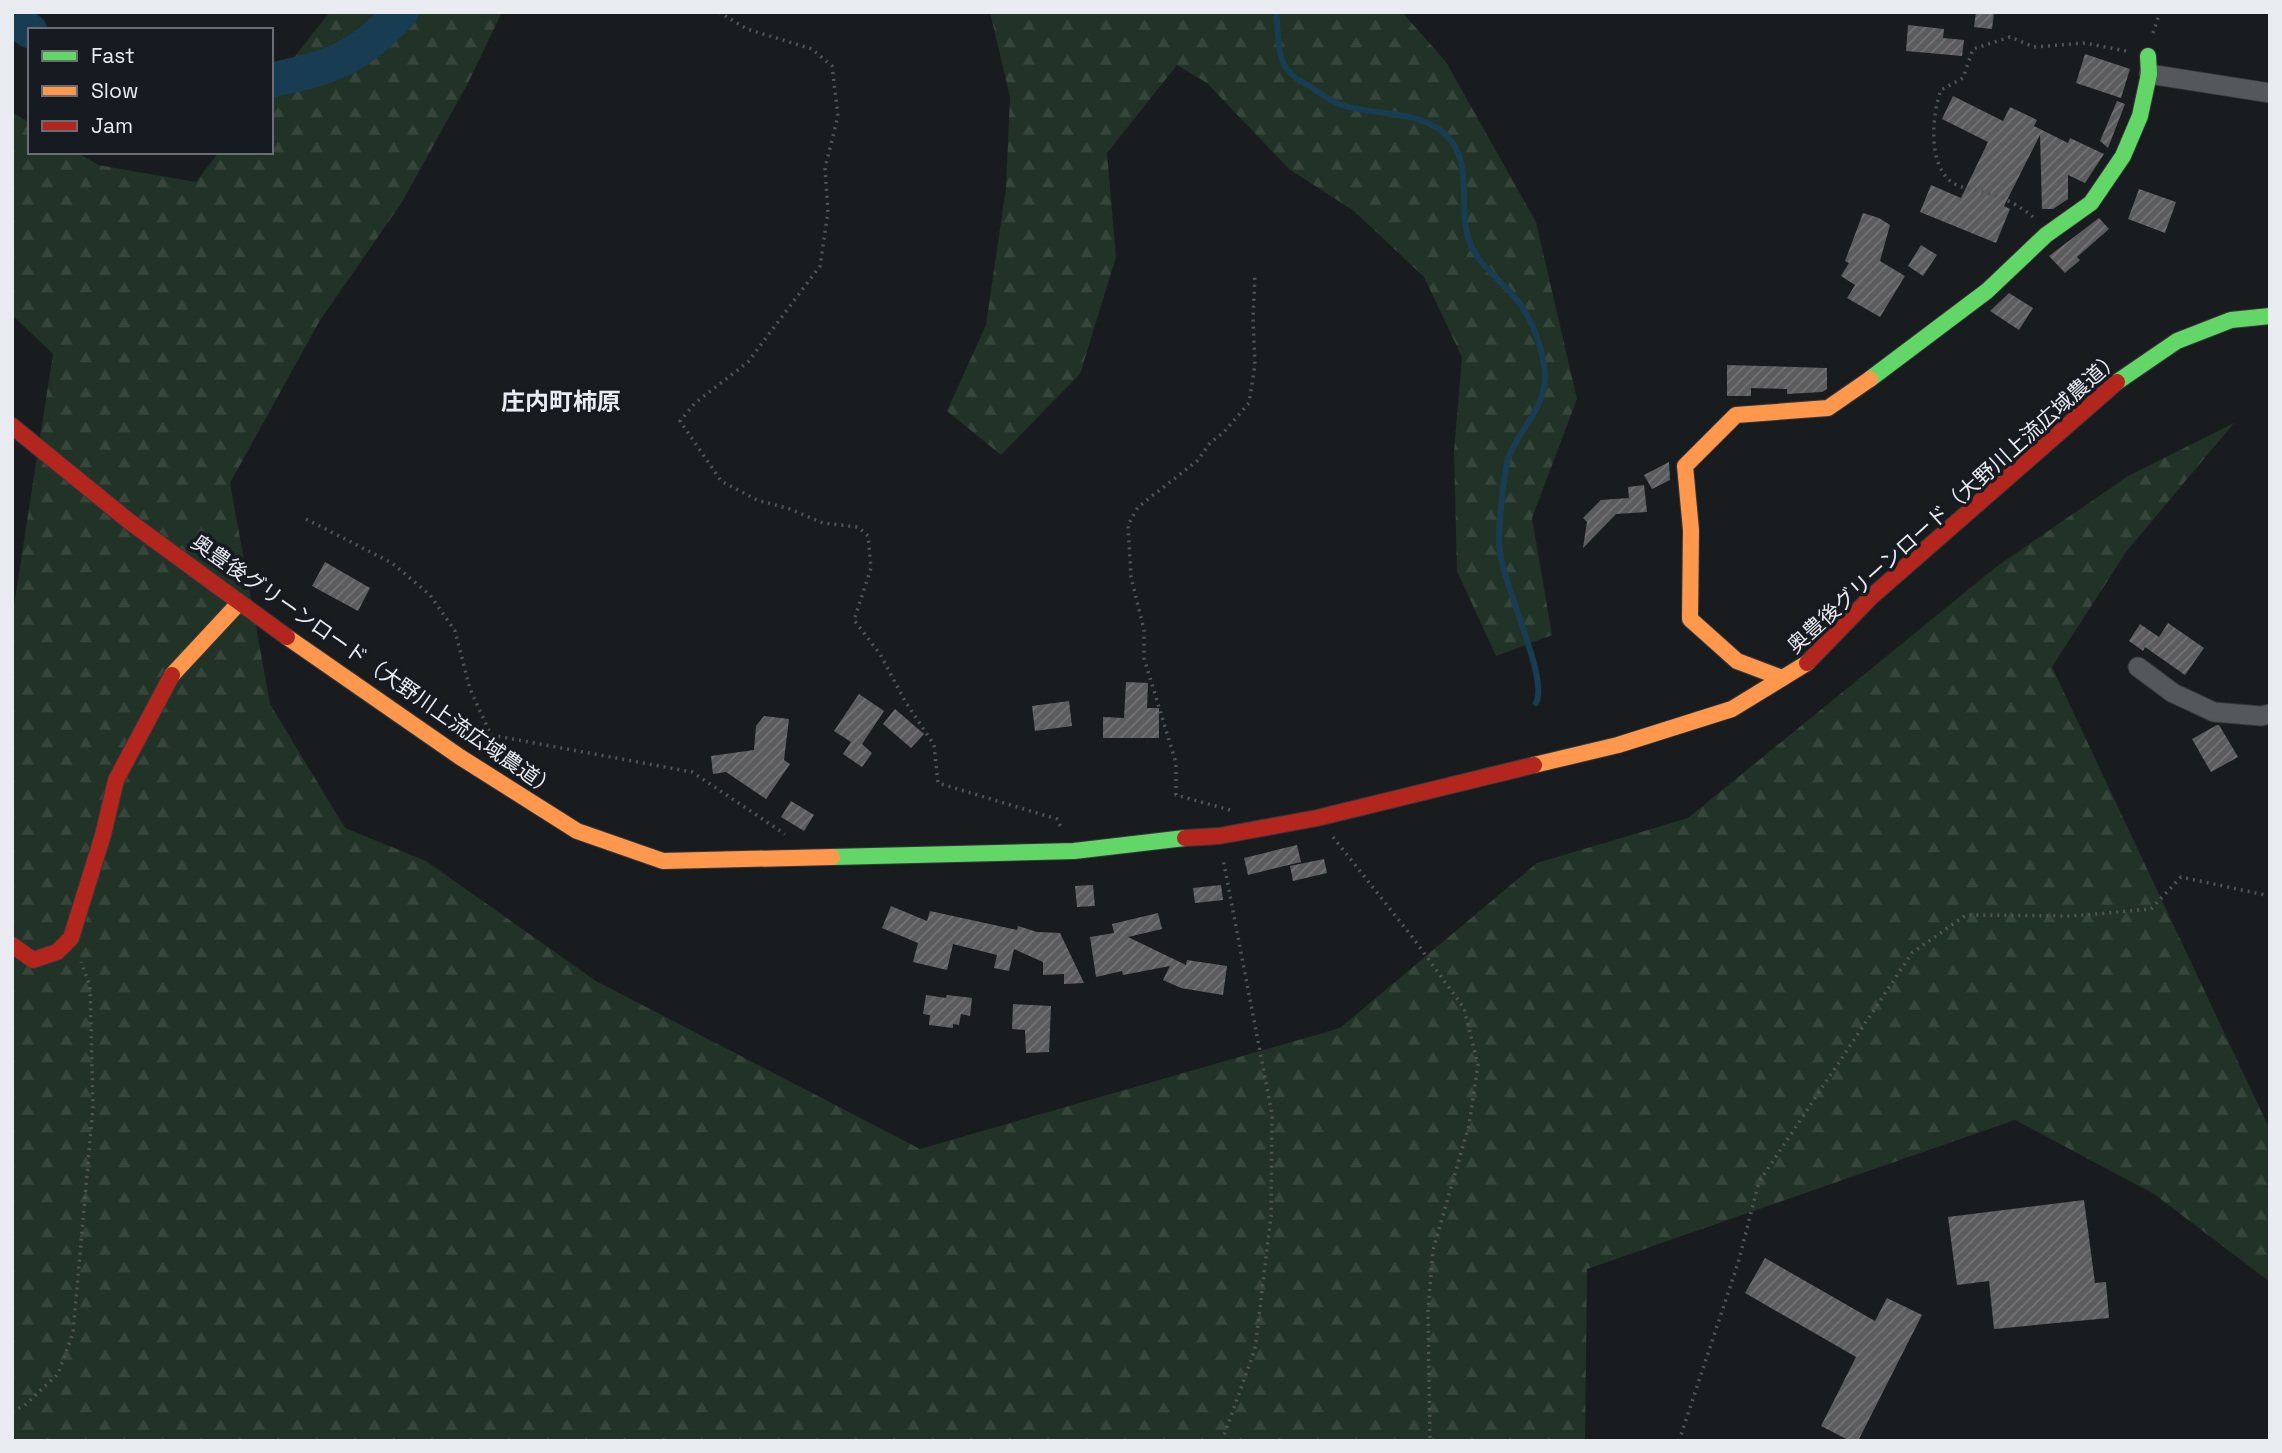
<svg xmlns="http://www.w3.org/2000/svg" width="2282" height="1453" font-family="'Space Grotesk','Noto Sans JP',sans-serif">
<defs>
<pattern id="forest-firs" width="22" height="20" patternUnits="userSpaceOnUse" patternTransform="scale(1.75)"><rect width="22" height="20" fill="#213226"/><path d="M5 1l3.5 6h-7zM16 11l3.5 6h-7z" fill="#36463b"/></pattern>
<pattern id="building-hatch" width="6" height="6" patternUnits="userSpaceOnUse" patternTransform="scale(1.75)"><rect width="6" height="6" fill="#5c5c5e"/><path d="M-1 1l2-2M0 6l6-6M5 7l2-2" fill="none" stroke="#737475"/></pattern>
</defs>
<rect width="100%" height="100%" fill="#191c1f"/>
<g fill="url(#forest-firs)">
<polygon points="330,12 502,12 468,83 402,202 319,322 230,483 270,704 345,828 426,861 596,981 920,1149 1340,1028 1537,863 1688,818 1996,567 2128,476 2234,423 2126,552 2052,667 2270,1130 2270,1282 2154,1194 2015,1120 1587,1269 1585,1441 12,1441 12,618 53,354 12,315 12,112 30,123 30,152 77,152 98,165 196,182 219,152 271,152 271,86"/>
<polygon points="990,12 1402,12 1446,62 1536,222 1577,399 1532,518 1552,635 1496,656 1457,571 1454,452 1462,357 1424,277 1354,211 1289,169 1207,83 1177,65 1107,153 1116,257 1080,374 1001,455 947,411 986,325 1006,188 1010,97"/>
</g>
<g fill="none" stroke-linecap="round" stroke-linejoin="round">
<path stroke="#183d52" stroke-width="6" d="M 1276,12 C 1278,27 1277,45 1282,60 C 1286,71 1297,80 1307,85 C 1318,91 1328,100 1339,104 C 1376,118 1426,107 1452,142 C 1472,170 1458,209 1469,240 C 1479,270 1509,284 1524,310 C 1534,326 1541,346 1544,365 C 1550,406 1523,422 1509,456 C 1504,468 1499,525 1499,540 C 1498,578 1550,678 1536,703"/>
<g stroke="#183d52" stroke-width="35">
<polyline points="12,19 30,31"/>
<path d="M 271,80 C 331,68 358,59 401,12"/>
</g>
</g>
<g fill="url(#building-hatch)">
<polygon points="1976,12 1994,12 1992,29 1974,27"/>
<polygon points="1908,25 1944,29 1943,38 1964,40 1962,56 1906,51"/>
<polygon points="2085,54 2130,69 2121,98 2076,83"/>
<polygon points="1953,96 2003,121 2010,107 2037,120 2034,126 2068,143 2070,138 2104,154 2085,183 2068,175 2068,199 2053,209 2042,209 2040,135 2004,206 2010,209 1996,243 1920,212 1931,185 1961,198 1988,142 1942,119"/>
<polygon points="2117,101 2125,104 2108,148 2100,141"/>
<polygon points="2139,189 2176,202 2165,233 2128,219"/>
<polygon points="1863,213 1879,218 1890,225 1880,261 1905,276 1880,317 1847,298 1855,285 1841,276 1849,263 1845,261"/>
<polygon points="2099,218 2109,229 2077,257 2080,260 2065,273 2049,256"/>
<polygon points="1921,245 1937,255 1923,276 1908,266"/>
<polygon points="2009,293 2033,308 2019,330 1990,311"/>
<polygon points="1727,365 1827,368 1827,389 1822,392 1787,394 1787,389 1751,388 1751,396 1727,396"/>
<polygon points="1669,462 1670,480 1652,489 1644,475"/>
<polygon points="1644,485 1647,512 1616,514 1583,548 1587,522 1583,518 1601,500 1629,498 1628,487"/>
<polygon points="325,562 370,588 358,611 312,586"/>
<polygon points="2168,623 2204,648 2185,675 2145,647 2143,651 2129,641 2140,624 2159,637"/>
<polygon points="1126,682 1148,683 1147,708 1159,708 1159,738 1103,738 1103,717 1124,718"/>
<polygon points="859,694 884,711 862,744 872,753 862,767 843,754 851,742 834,731"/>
<polygon points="1069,701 1072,726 1035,731 1032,706"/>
<polygon points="895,709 924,734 911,748 883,724"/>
<polygon points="764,716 789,719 784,760 790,764 766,799 726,772 713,774 711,756 754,750 756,726"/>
<polygon points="2217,725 2219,725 2238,757 2211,772 2192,739"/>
<polygon points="791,801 814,815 804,831 781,817"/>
<polygon points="1297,845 1301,862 1248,875 1244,858"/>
<polygon points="1324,859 1327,873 1293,881 1290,866"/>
<polygon points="1093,885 1095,906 1077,907 1075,886"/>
<polygon points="1221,885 1223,900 1195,903 1193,888"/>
<polygon points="891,906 927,921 930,911 1017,930 1018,926 1037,932 1060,933 1084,983 1064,984 1064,974 1043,975 1043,962 1014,949 1009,971 994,968 997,955 953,944 947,970 913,962 918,943 882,928"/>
<polygon points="1158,913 1162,929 1128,937 1186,965 1187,960 1227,966 1223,995 1181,988 1163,980 1170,966 1123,975 1122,971 1096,977 1090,937 1114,933 1112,924"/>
<polygon points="926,995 946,998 947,995 972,998 970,1016 961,1014 959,1025 953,1024 953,1028 929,1025 930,1015 923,1014"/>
<polygon points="1013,1004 1051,1006 1049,1052 1026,1053 1025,1030 1012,1029"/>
<polygon points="2084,1200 2095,1283 2106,1282 2109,1318 1994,1329 1989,1281 1957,1285 1948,1217"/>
<polygon points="1765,1258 1875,1321 1887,1298 1922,1315 1858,1441 1850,1441 1821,1426 1856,1357 1745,1293"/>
</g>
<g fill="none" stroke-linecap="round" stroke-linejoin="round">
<g stroke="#36373a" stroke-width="21">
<g id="street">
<polyline points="2149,74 2270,93"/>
<polyline points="2138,667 2173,693 2214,712 2261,716 2270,714"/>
</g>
</g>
<g stroke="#36373a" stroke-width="18">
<g id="fast">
<polyline points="1870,379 1987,291 2046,235 2091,203 2123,156 2140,116 2149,74 2148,56"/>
<polyline points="2117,382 2177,341 2231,320 2270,316"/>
<polyline points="832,857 1074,851 1185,838"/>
</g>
</g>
<g stroke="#36373a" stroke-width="18">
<g id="slow">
<polyline points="287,637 460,757 577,831 663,861 832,857"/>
<polyline points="172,675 239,603"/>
<polyline points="1782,678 1737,661 1690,619 1691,530 1685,466 1736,415 1828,408 1870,379"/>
<polyline points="1534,765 1618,745 1732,709 1807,663"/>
</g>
</g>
<g stroke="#36373a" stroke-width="18">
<g id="jam">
<polyline points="12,426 130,522 287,637"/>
<polyline points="1807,663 1871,597 2117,382"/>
<polyline points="1185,838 1219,836 1317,818 1534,765"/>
<polyline points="12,945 33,960 57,952 71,938 103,835 116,780 172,675"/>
</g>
</g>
<g stroke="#525456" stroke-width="3.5" stroke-dasharray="2 5" stroke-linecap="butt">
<polyline points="719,12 747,29 812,49 832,66 838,116 825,168 828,212 820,266 748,362 695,403 680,421 721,481 757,500 790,509 823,523 858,527 868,536 871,568 854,620 880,654 905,701 934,745 938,783 1057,819 1062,829"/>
<polyline points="2153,33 2160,12"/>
<path d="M 2033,217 C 2021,207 2006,198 1990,194 C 1978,190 1963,189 1953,183 C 1927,166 1932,114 1941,90 L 1963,78 L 1973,49 L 2010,37 L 2034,47 L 2085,43 L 2126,51"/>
<polyline points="306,519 392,563 430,595 455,631 470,689 491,735 692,772 785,834"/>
<polyline points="1230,810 1176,795 1176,763 1144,658 1144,630 1131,577 1128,525 1138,507 1197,461 1210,443 1224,432 1249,403 1255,365 1253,319 1255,274"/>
<polyline points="1333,837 1413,938 1464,1008 1478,1065 1469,1125 1433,1250 1428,1311 1430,1441"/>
<polyline points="12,1411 24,1406 58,1374 73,1333 93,1107 90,986 81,962"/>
<polyline points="1222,1441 1255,1349 1271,1216 1272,1114 1223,859"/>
<polyline points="1679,1441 1738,1263 1759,1182 1912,953 1966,915 2073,916 2151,909 2181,877 2270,896"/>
</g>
<use href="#street" stroke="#55585a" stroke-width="19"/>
<use href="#fast" stroke="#63d668" stroke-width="16"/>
<use href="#slow" stroke="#ff974d" stroke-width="16"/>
<use href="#jam" stroke="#b3261e" stroke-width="16"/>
</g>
<g text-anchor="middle" stroke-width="7" stroke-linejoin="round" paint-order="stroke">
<g font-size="21" fill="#e8ebf0" stroke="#161b22">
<text transform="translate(1954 502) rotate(-42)" y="7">奥豊後グリーンロード（大野川上流広域農道）</text>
<text transform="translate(374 666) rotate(35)" y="7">奥豊後グリーンロード（大野川上流広域農道）</text>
</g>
<g font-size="24" font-weight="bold" fill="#e8ebf0" stroke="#161b22">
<text x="561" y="410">庄内町柿原</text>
</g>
</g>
<rect width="2282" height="1453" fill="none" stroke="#e8ebf0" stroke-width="28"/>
<rect x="28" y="28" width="245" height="126" fill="#161b22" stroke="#6a6e74" stroke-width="2"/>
<rect x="42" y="51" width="35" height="10" fill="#63d668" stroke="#6a6e74" stroke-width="2"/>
<text x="91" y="63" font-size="21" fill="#e8ebf0">Fast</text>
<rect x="42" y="86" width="35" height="10" fill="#ff974d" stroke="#6a6e74" stroke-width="2"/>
<text x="91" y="98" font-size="21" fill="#e8ebf0">Slow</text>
<rect x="42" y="121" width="35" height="10" fill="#b3261e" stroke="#6a6e74" stroke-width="2"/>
<text x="91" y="133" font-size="21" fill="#e8ebf0">Jam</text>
</svg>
